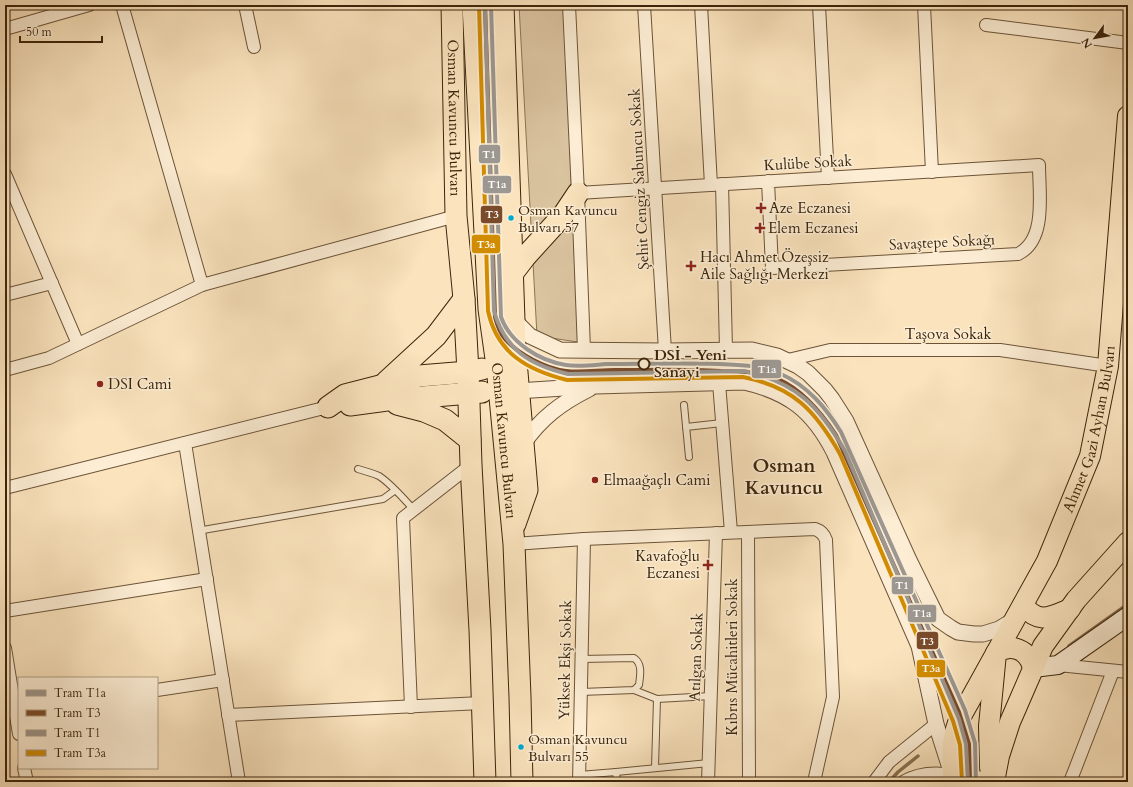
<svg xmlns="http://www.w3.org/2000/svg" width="1133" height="787" font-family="Cardo,serif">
<rect width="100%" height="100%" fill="#fae3bd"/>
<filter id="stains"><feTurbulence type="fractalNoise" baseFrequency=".005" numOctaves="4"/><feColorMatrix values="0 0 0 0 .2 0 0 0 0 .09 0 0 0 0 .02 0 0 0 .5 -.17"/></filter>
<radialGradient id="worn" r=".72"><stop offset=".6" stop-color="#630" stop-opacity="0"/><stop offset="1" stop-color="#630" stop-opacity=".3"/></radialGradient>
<polygon fill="#dac39f" stroke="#8b7455" points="519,5 564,5 578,342 537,336"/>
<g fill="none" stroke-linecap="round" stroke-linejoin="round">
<g stroke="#877051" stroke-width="3.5">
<polyline points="1069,646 1128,604"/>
<polyline points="889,782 898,772 918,756"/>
</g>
<g stroke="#6c5438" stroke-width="8">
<g id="service">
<polyline points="684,405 689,457"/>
<polyline points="686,427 722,423"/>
<path d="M 358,469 C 365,471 372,473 379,476 C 389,482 406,501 414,510"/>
<polyline points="203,530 383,499 394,491"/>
<polyline points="634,690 657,699 711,696"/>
<path d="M 581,692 L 634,690 L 639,685 C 640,676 643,664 634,658 L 581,659"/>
<polyline points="655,768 657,699"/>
<polyline points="616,772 709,763"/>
<polyline points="579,775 616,772 617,782"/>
</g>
</g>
<g stroke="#6c5438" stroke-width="14">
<g id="minor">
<polyline points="122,5 202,285"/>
<polyline points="245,5 254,47"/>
<polyline points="569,5 578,193 584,350"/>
<polyline points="644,5 665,351"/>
<polyline points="701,5 711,185"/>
<polyline points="819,5 828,178"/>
<polyline points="924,5 932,172"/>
<polyline points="986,25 1128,43"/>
<polyline points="5,29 89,5"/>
<polyline points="5,174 78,344"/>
<polyline points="722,184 726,349"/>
<path d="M 578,193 L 1039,165 C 1039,193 1047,240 1018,254 L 772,268 L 768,181"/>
<polyline points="5,295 52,283"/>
<polyline points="788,360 830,350 1000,350 1108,366"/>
<polyline points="5,370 49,358 202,285 456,216"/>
<polyline points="719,383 731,532"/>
<polyline points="185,443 239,782"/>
<polyline points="5,488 328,407"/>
<polyline points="748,532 749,782"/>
<path d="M 514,544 L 584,539 L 815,529 C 821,531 824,534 826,540 L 833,697 L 814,782"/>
<polyline points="5,611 207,579"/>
<polyline points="5,648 19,734"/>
<polyline points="1058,665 1128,672"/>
<polyline points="157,690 223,680"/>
<polyline points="411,707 403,518 471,465"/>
<polyline points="228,715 482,703"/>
<polyline points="24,768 27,782"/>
<polyline points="579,782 584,539"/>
<polyline points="708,782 716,533"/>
<polyline points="874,782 889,762 936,724"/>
<path d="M 903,782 C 918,773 936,772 953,775"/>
<polyline points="1070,782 1113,671"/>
</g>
</g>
<g stroke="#6c5438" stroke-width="17">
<g id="tertiary">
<polyline points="513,319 530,336 560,350 665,351 752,350 777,356 798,366 808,373 825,390 832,399 846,421 909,560 938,619 951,628 958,632 974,634 983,634 999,629 1014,620"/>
<path d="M 517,391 L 595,386 L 744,382 C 789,392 813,411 834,452 L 919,646 L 936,724 L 949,765"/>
<path d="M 523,444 C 541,418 561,403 589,389"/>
</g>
</g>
<g stroke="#3c250b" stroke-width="20">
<polyline id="secondary" points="1033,668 1058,665 1128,616"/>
</g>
<g stroke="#3c250b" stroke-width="22">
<g id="primary">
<path d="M 1023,605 C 1039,625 1050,617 1070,609"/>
<path d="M 990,768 L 989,726 L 996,653 C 1011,642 1029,650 1033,668"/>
<polyline points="953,775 981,782"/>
<path id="s1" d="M 954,782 C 952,757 950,744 959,720 L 1047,561 L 1090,456 L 1108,366 L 1128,116"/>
<polyline points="994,782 999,756 1010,722 1043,646 1076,600 1128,542"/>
</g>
</g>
<g stroke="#3c250b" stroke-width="23">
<g id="trunk">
<path id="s2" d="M 452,5 L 456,216 L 464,299 L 468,372 L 471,465 L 480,630 L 485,782"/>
<path id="s3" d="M 473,5 L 489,309 L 497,366 L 514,544 L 520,697 L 522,782"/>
<polyline points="503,5 515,349 527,490 515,524"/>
<polyline points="512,274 525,257 564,214 578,193"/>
<polyline points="386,382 436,336 464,299"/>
<polyline points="397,404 424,411 445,420 470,440"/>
<polyline points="350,405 387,400 482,392"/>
<polyline points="328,407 345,395 419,376 468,372 482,369"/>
</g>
</g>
<use href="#service" stroke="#fcedd4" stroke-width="6"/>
<use href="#minor" stroke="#fcedd4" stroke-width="12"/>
<use href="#tertiary" stroke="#fcedd4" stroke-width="15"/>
<use href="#secondary" stroke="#fcedd4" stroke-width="18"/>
<use href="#primary" stroke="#fae3bd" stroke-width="20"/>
<use href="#trunk" stroke="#fae3bd" stroke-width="21"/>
<g stroke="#fcedd4" stroke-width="7">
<path id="tram-1" d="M 491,5 L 501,317 C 510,343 540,361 566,365 C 579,367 593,365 606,364 C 643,364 681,363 718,364 C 740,365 761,365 781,374 C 808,386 826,408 841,432 L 965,710 L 975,743 L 976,782"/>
</g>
<g stroke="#fcedd4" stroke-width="7">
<path id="tram-2" d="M 485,5 L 495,317 C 497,325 500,333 505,339 C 518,354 546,369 566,371 C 582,373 599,370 615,370 C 650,370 685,369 721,371 C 741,371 759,372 778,379 C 803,390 821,412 836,435 L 959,712 L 969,744 L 970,782"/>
</g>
<g stroke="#fcedd4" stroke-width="7">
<path id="tram-3" d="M 485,5 L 494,311 C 505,350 530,365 568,374 L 744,371 C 796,382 819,406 845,451 L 959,719 L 966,744 L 968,782"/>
</g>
<g stroke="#fcedd4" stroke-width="7">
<path id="tram-4" d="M 479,5 L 488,311 C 497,353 527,370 567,380 L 743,377 C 793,387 815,410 840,454 L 953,721 L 960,745 L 962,782"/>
</g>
<use href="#tram-1" stroke="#9c9790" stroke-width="4"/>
<use href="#tram-2" stroke="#7a4b2a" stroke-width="4"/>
<use href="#tram-3" stroke="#9c9790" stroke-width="4"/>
<use href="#tram-4" stroke="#d28c02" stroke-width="4"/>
</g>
<g fill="#8f2418" stroke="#fcedd4" stroke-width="1.5">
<path d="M759 202h4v4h4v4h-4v4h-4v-4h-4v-4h4z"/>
<path d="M758 222h4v4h4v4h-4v4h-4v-4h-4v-4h4z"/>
<path d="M689 260h4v4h4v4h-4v4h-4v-4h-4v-4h4z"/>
<circle cx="100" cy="384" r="4"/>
<circle cx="595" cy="480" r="4"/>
<path d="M706 559h4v4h4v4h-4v4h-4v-4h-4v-4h4z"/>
</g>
<g fill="#00a9ce" stroke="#fcedd4" stroke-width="1.5">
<circle cx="511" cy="218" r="3.5"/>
<circle cx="521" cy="747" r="3.5"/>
</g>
<circle fill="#fcedd4" stroke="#3c250b" stroke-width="2" cx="644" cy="364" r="5.5"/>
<g text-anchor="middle" stroke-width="3" stroke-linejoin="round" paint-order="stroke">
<g font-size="14" fill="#3c250b" stroke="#fcedd4" text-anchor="start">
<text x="518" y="215">Osman Kavuncu<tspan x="518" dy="17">Bulvarı 57</tspan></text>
<text x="528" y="744">Osman Kavuncu<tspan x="528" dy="17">Bulvarı 55</tspan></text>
</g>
<g font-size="15" fill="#3c250b" stroke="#fcedd4">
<text dy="5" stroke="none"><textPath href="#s2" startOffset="113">Osman Kavuncu Bulvarı</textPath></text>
<text transform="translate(808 163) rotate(-3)" y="5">Kulübe Sokak</text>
<text transform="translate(639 179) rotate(-93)" y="5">Şehit Cengiz Sabuncu Sokak</text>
<text transform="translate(942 242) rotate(-3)" y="5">Savaştepe Sokağı</text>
<text x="948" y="339">Taşova Sokak</text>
<text dy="5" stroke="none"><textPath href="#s1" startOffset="384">Ahmet Gazi Ayhan Bulvarı</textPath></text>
<text dy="5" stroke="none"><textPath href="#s3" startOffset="437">Osman Kavuncu Bulvarı</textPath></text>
<text transform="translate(696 657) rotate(-88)" y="5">Atılgan Sokak</text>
<text transform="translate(732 657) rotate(-90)" y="5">Kıbrıs Mücahitleri Sokak</text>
<text transform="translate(565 660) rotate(-89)" y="5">Yüksek Ekşi Sokak</text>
</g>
<g font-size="15" fill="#3c250b" stroke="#fcedd4" text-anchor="start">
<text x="769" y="213">Aze Eczanesi</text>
<text x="768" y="233">Elem Eczanesi</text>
<text x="700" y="262">Hacı Ahmet Özeşsiz<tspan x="700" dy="17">Aile Sağlığı Merkezi</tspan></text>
<text x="108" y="389">DSI Cami</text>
<text x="603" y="485">Elmaağaçlı Cami</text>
<text x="700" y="561" text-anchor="end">Kavafoğlu<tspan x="700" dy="17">Eczanesi</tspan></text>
</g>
<g font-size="15" font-weight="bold" fill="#3c250b" stroke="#fcedd4" text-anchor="start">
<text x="654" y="360">DSİ - Yeni<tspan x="654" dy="17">Sanayi</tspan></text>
</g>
<g font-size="19" font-weight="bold" fill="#3c250b" stroke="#fcedd4">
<text x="784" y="472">Osman<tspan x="784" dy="22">Kavuncu</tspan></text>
</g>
</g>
<g stroke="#fcedd4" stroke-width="1.5">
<rect x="478" y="144" width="23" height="20" rx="4" fill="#9c9790"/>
<rect x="482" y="175" width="30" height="19" rx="4" fill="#9c9790"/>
<rect x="480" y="205" width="23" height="19" rx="4" fill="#7a4b2a"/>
<rect x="471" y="234" width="30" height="20" rx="4" fill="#d28c02"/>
<rect x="751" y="359" width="31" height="20" rx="4" fill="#9c9790"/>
<rect x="891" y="576" width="23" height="19" rx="4" fill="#9c9790"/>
<rect x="907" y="604" width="30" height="19" rx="4" fill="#9c9790"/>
<rect x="916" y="631" width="23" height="19" rx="4" fill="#7a4b2a"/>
<rect x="916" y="659" width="30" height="19" rx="4" fill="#d28c02"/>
</g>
<g font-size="11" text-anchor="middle" font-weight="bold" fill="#fff">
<text x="489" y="158">T1</text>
<text x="497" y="188">T1a</text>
<text x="492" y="218">T3</text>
<text x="486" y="248">T3a</text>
<text x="767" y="373">T1a</text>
<text x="902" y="589">T1</text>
<text x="922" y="617">T1a</text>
<text x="927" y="645">T3</text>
<text x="931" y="672">T3a</text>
</g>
<rect width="1133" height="787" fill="none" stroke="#fae3bd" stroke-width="20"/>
<rect x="6" y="6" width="1121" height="775" fill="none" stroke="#3c250b" stroke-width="2"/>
<rect x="10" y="10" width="1113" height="767" fill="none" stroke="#3c250b"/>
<rect x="18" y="677" width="140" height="92" fill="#fcedd4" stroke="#af9d84"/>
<rect x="26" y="690" width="20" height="6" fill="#9c9790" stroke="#af9d84"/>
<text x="54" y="697" font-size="12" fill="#3c250b">Tram T1a</text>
<rect x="26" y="710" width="20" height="6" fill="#7a4b2a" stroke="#af9d84"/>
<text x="54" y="717" font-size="12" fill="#3c250b">Tram T3</text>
<rect x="26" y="730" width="20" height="6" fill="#9c9790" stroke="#af9d84"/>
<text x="54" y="737" font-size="12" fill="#3c250b">Tram T1</text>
<rect x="26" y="750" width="20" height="6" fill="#d28c02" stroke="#af9d84"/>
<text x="54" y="757" font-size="12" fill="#3c250b">Tram T3a</text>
<g transform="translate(1095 38) rotate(238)" stroke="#fcedd4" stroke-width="3" paint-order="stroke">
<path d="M0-3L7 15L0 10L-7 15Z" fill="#3c250b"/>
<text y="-6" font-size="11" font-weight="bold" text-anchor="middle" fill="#3c250b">N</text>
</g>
<path d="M20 36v6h82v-6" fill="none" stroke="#3c250b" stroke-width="2"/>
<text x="26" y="36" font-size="12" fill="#3c250b" stroke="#fcedd4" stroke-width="3" paint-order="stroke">50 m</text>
<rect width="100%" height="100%" filter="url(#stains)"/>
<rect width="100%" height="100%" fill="url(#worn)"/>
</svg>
